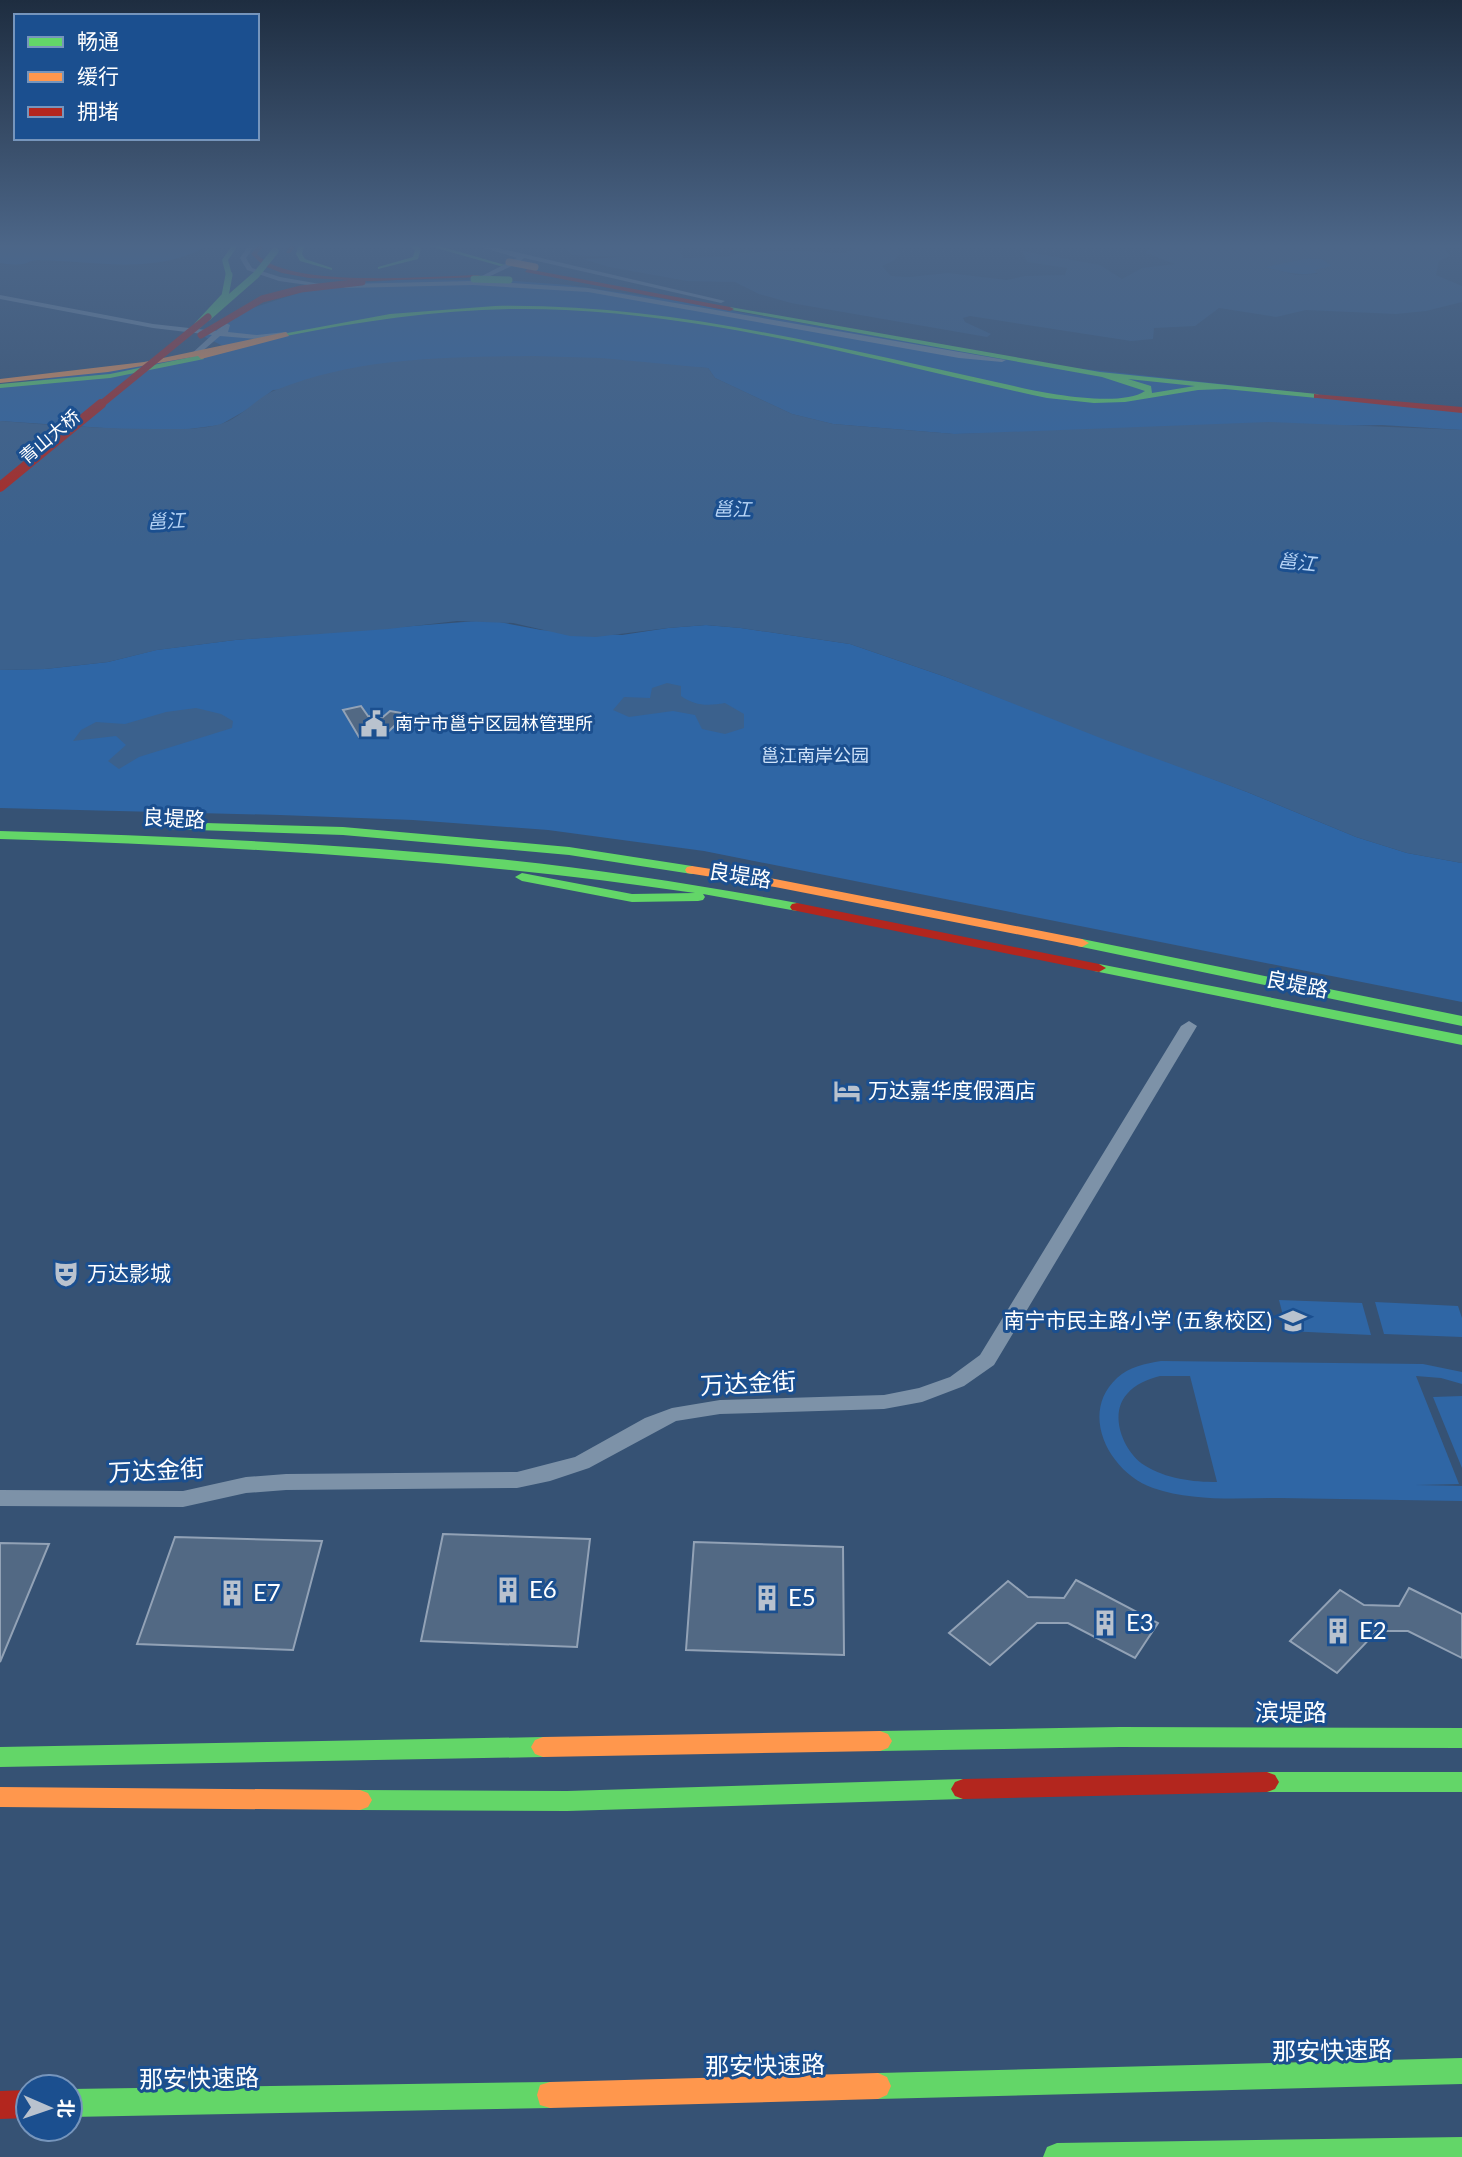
<svg xmlns="http://www.w3.org/2000/svg" width="1462" height="2157" font-family="Lato,'Noto Sans SC',sans-serif">
<rect width="100%" height="100%" fill="#365274"/>
<g fill="#2f66a5" fill-rule="evenodd">
<path d="M 0,244 L 210,244 C 161,276 93,261 37,260 C 30,260 27,264 22,264 C 15,265 7,264 0,263 Z"/>
<path d="M 1309,258 L 1322,259 L 1333,266 C 1310,280 1287,273 1264,267 Z"/>
<polygon points="397,280 500,280 568,285 665,299 1029,363 1462,410 1462,430 1382,425 954,434 833,424 792,414 715,378 708,368 665,366 273,390 248,409 220,425 189,429 119,429 0,421 0,386 231,350 201,335 237,313 320,286"/>
<polygon points="489,620 541,630 622,635 668,628 706,625 741,628 850,644 946,677 1247,792 1356,837 1407,853 1462,863 1462,1002 704,851 548,830 413,820 280,815 0,808 0,670 45,669 108,662 156,650 235,640"/>
<polygon points="1279,1300 1362,1303 1371,1335 1287,1331"/>
<polygon points="1375,1302 1458,1306 1462,1318 1462,1337 1384,1334"/>
<path d="M 1161,1361 L 1423,1364 L 1462,1372 L 1462,1384 L 1441,1378 L 1416,1376 L 1459,1484 L 1416,1485 L 1462,1486 L 1462,1501 C 1401,1500 1341,1499 1280,1498 C 1239,1498 1194,1502 1153,1488 C 1110,1473 1078,1414 1117,1378 C 1130,1366 1145,1364 1161,1361 ZM 1160,1376 L 1190,1376 L 1217,1482 C 1193,1482 1166,1479 1144,1465 C 1124,1452 1108,1415 1127,1394 C 1135,1384 1148,1379 1160,1376 Z"/>
<polygon points="1462,1396 1462,1468 1433,1397"/>
</g>
<g fill="#3b618d" fill-rule="evenodd">
<path d="M 564,244 L 676,244 L 683,258 L 725,257 L 739,253 L 784,251 L 847,253 L 861,244 L 897,244 L 900,254 L 895,260 L 882,266 L 891,276 L 909,277 L 948,273 L 1007,280 L 1025,276 L 1065,275 L 1067,268 L 1027,262 L 1022,251 L 1100,265 L 1122,279 L 1142,268 L 1175,264 L 1146,253 L 1152,244 L 1440,244 L 1450,256 L 1439,261 L 1436,275 L 1462,286 L 1462,302 L 1426,311 L 1396,314 L 1306,310 L 1276,317 L 1219,308 L 1195,326 L 1154,328 L 1153,339 L 1131,341 L 970,316 L 963,318 L 965,322 L 991,334 L 987,337 L 791,303 L 759,294 L 735,282 L 687,281 L 609,267 L 583,259 L 623,257 L 571,255 ZM 1309,258 L 1322,259 L 1332,266 L 1314,270 L 1318,274 L 1296,275 L 1265,267 Z"/>
<path d="M 532,356 L 601,358 L 708,368 L 715,378 L 792,414 L 833,424 L 954,434 L 1269,422 L 1462,430 L 1462,863 L 1407,853 L 1356,837 L 1247,792 L 1103,739 L 946,677 L 850,644 L 741,628 L 706,625 L 668,628 L 596,637 L 570,636 L 513,623 L 457,621 L 388,629 L 235,640 L 157,650 L 108,662 L 45,669 L 0,670 L 0,421 C 51,425 102,429 154,429 C 175,429 197,430 217,425 C 240,420 255,398 276,390 C 357,357 447,357 532,356 Z"/>
<path d="M 667,683 L 681,686 L 681,696 C 695,706 708,706 725,703 L 744,714 L 744,728 L 725,734 L 702,729 L 695,715 L 673,711 L 629,717 L 613,710 L 624,697 L 650,698 L 652,688 Z"/>
<polygon points="196,708 221,714 233,721 232,728 139,757 119,769 108,761 126,745 116,736 73,741 81,730 96,722 125,724 166,712"/>
</g>
<g fill="#526984" stroke="#92a2b6" stroke-width="2">
<polygon points="361,706 368,716 383,717 390,711 407,714 389,731 359,737 343,710"/>
<polygon points="443,1534 590,1539 577,1647 421,1641"/>
<polygon points="175,1537 322,1541 293,1650 137,1644"/>
<polygon points="694,1542 843,1547 844,1655 686,1650"/>
<polygon points="0,1543 49,1544 0,1662"/>
<polygon points="1076,1580 1158,1623 1135,1658 1068,1623 1037,1623 990,1665 949,1633 1008,1581 1028,1597 1064,1598"/>
<polygon points="1409,1588 1462,1614 1462,1658 1408,1631 1377,1631 1337,1673 1290,1641 1340,1590 1364,1605 1399,1606"/>
</g>
<g fill="none" stroke-linecap="round" stroke-linejoin="round">
<g fill="#7d92a8" fill-rule="evenodd">
<polygon points="250,244 256,244 246,258 252,268 280,277 326,285 322,287 279,281 247,270 240,258"/>
<polygon points="471,244 481,244 725,301 721,303 524,258 518,263 480,281 588,288 1006,360 1002,362 959,358 588,292 473,285 345,288 341,286 345,284 472,281 517,258"/>
<polygon points="0,295 153,324 216,331 226,323 230,325 228,332 257,335 286,332 290,334 257,339 220,336 192,360 189,356 212,335 153,328 0,299"/>
<polygon points="1189,1021 1197,1026 994,1365 964,1386 922,1402 884,1409 720,1414 676,1421 589,1468 550,1481 517,1488 286,1490 246,1493 183,1507 0,1506 0,1490 183,1491 246,1477 286,1474 517,1472 575,1457 645,1418 672,1408 720,1400 884,1395 919,1388 950,1377 980,1355 1181,1026"/>
</g>
<g fill="#63d668" fill-rule="evenodd">
<polygon points="233,244 239,244 228,260 232,275 229,277 226,275 222,260"/>
<polygon points="299,244 305,244 302,254 305,259 332,268 332,270 300,261 296,254"/>
<polygon points="408,244 415,244 421,249 418,259 378,269 378,267 413,257 415,250"/>
<polygon points="422,244 432,244 505,265 500,266"/>
<path d="M 495,306 C 672,303 842,349 1014,386 C 1043,393 1120,408 1145,391 L 1102,377 L 726,309 L 730,307 L 1100,372 L 1317,394 L 1321,396 L 1317,398 L 1225,389 L 1198,390 L 1125,402 L 1094,403 L 1047,398 C 888,364 729,318 566,310 C 472,305 378,318 286,336 L 282,334 L 390,314 ZM 1128,379 L 1195,386 L 1152,393 L 1151,386 Z"/>
<polygon points="201,355 204,359 110,378 0,388 0,384 110,374"/>
<polygon points="172,822 343,827 569,847 692,866 699,870 692,874 569,855 343,835 167,829 167,823"/>
<path d="M 0,831 C 166,836 332,843 498,859 C 598,869 698,885 797,903 L 804,907 L 797,911 L 703,894 L 705,897 L 703,900 L 698,901 L 632,902 L 522,881 L 515,877 L 522,873 L 632,894 L 695,893 C 464,859 233,846 0,839 Z"/>
<polygon points="1082,939 1462,1016 1462,1026 1077,946 1075,943 1077,940"/>
<polygon points="1099,964 1462,1035 1462,1045 1094,971 1092,968 1094,965"/>
<polygon points="1120,1727 1462,1728 1462,1748 1120,1747 880,1751 872,1748 868,1741 872,1734 880,1731"/>
<polygon points="543,1737 551,1740 555,1747 551,1754 543,1757 0,1767 0,1747"/>
<polygon points="1267,1772 1462,1772 1462,1792 1267,1792 1259,1789 1255,1782 1259,1775"/>
<polygon points="963,1779 971,1782 975,1789 971,1796 963,1799 567,1811 360,1810 352,1807 348,1800 352,1793 360,1790 567,1791"/>
<polygon points="1462,2058 1462,2084 878,2099 869,2095 865,2086 869,2077 878,2073"/>
<polygon points="550,2082 560,2085 563,2095 560,2105 550,2108 70,2117 70,2089"/>
<polygon points="1462,2137 1462,2157 1043,2157 1047,2147 1057,2143"/>
</g>
<g fill="#ff974d" fill-rule="evenodd">
<polygon points="286,332 289,336 201,359 198,356 108,372 0,383 0,379 144,362"/>
<polygon points="692,866 775,879 1082,939 1089,943 1082,947 775,887 687,873 685,870 687,867"/>
<polygon points="880,1731 888,1734 892,1741 888,1748 880,1751 543,1757 535,1754 531,1747 535,1740 543,1737"/>
<polygon points="0,1787 360,1790 368,1793 372,1800 368,1807 360,1810 0,1807"/>
<polygon points="878,2073 887,2077 891,2086 887,2095 878,2099 550,2108 540,2105 537,2095 540,2085 550,2082"/>
</g>
<g fill="#b3261e" fill-rule="evenodd">
<path d="M 259,244 L 265,244 L 257,254 C 287,289 432,276 478,275 L 481,277 L 369,281 L 309,278 L 282,273 L 264,266 L 251,254 Z"/>
<polygon points="291,244 297,244 290,253 286,253"/>
<polygon points="527,269 730,307 734,309 730,311 525,272"/>
<polygon points="1314,394 1462,407 1462,413 1317,398 1314,398"/>
<polygon points="797,903 1099,964 1106,968 1099,972 792,910 790,907 792,904"/>
<polygon points="1267,1772 1275,1775 1279,1782 1275,1789 1267,1792 963,1799 955,1796 951,1789 955,1782 963,1779"/>
<polygon points="28,2090 28,2118 0,2119 0,2091"/>
</g>
<g stroke="#63d668" stroke-width="7">
<polyline points="474,279 509,280"/>
<polyline points="208,317 256,275 275,251"/>
<polyline points="198,325 225,296 229,275"/>
</g>
<polyline stroke="#ff974d" stroke-width="7" points="509,262 535,267"/>
<g stroke="#b3261e" stroke-width="7">
<polyline points="201,335 262,299 301,289 362,282"/>
<polyline points="99,406 208,317"/>
</g>
<polyline stroke="#b3261e" stroke-width="10" points="0,487 101,404"/>
</g>
<linearGradient id="sky" x2="0" y2="1"><stop stop-color="#1e2d40"/><stop offset="0.45" stop-color="#4c6688"/><stop offset="1" stop-color="#4c6688" stop-opacity="0"/></linearGradient>
<rect width="1462" height="546" fill="url(#sky)"/>
<defs>
<g id="civic-bare" transform="scale(2.1)"><path d="M-.6-6.5H3V-4.5H.6V-3L4-1V1h2V6H-6V1h2V-1L-.6-3ZM-1.2 2.5V6h2.4V2.5Z" fill="#b9c2ce" stroke="#1b4f8f" stroke-width="2.5" paint-order="stroke"/></g>
<g id="hotel-bare" transform="scale(2.1)"><path d="M-6-4.5h1.5V1H6V5H4.5V3h-9V5H-6ZM-4 0a1.8 1.8 0 1 1 3.6 0ZM.5 0V-2.5h3Q6-2.5 6 0Z" fill="#b9c2ce" stroke="#1b4f8f" stroke-width="2.5" paint-order="stroke"/></g>
<g id="theatre-bare" transform="scale(2.1)"><path d="M-5-5.5Q0-4 5-5.5V0Q5 5 0 6Q-5 5-5 0ZM-3.3-2.5H-1v1.5H-3.3ZM1-2.5H3.3v1.5H1ZM-2.8 1Q0 5.5 2.8 1Z" fill="#b9c2ce" stroke="#1b4f8f" stroke-width="2.5" paint-order="stroke"/></g>
<g id="school-bare" transform="scale(2.1)"><path d="M0-5L7-2L0 1L-7-2ZM-4 1L0 2.5L4 1V4Q0 6-4 4Z" fill="#b9c2ce" stroke="#1b4f8f" stroke-width="2.5" paint-order="stroke"/></g>
<g id="building-bare" transform="scale(2.1)"><path d="M-4-6H4V6H1V3H-1V6H-4ZM-2.5-4.3h1.7v1.8h-1.7ZM.8-4.3h1.7v1.8H.8ZM-2.5-1h1.7V.8h-1.7ZM.8-1h1.7V.8H.8Z" fill="#b9c2ce" stroke="#1b4f8f" stroke-width="2.5" paint-order="stroke"/></g>
</defs>
<g fill-rule="evenodd">
<use href="#civic-bare" x="374" y="724"/>
<use href="#hotel-bare" x="847" y="1091"/>
<use href="#theatre-bare" x="66" y="1274"/>
<use href="#school-bare" x="1293" y="1321"/>
<use href="#building-bare" x="508" y="1590"/>
<use href="#building-bare" x="232" y="1593"/>
<use href="#building-bare" x="767" y="1598"/>
<use href="#building-bare" x="1105" y="1623"/>
<use href="#building-bare" x="1338" y="1631"/>
</g>
<g text-anchor="middle" stroke-width="6" stroke-linejoin="round" paint-order="stroke">
<g font-size="18" fill="#fff" stroke="#1b4f8f">
<text transform="translate(50 437) rotate(-40)" y="6">青山大桥</text>
</g>
<g font-size="18" fill="#fff" stroke="#1b4f8f" text-anchor="start">
<text x="395" y="730">南宁市邕宁区园林管理所</text>
</g>
<g font-size="18" fill="#cfe3fa" stroke="#1b4f8f">
<text x="815" y="762">邕江南岸公园</text>
</g>
<g font-size="19" font-style="italic" fill="#b5d3f5" stroke="#1b4f8f">
<text transform="translate(732 509) rotate(1)" y="7">邕江</text>
<text transform="translate(166 521) rotate(-3)" y="7">邕江</text>
<text transform="translate(1297 562) rotate(6)" y="7">邕江</text>
</g>
<g font-size="21" fill="#fff" stroke="#1b4f8f">
<text transform="translate(174 819) rotate(3)" y="7">良堤路</text>
<text transform="translate(740 876) rotate(9)" y="7">良堤路</text>
<text transform="translate(1297 985) rotate(11)" y="7">良堤路</text>
</g>
<g font-size="21" fill="#fff" stroke="#1b4f8f" text-anchor="start">
<text x="868" y="1098">万达嘉华度假酒店</text>
<text x="87" y="1281">万达影城</text>
<text x="1272" y="1328" text-anchor="end">南宁市民主路小学 (五象校区)</text>
</g>
<g font-size="24" fill="#fff" stroke="#1b4f8f">
<text transform="translate(748 1384) rotate(-3)" y="8">万达金街</text>
<text transform="translate(156 1471) rotate(-3)" y="8">万达金街</text>
<text x="1291" y="1721">滨堤路</text>
<text transform="translate(1332 2051) rotate(-1)" y="8">那安快速路</text>
<text transform="translate(765 2066) rotate(-1)" y="8">那安快速路</text>
<text transform="translate(199 2079) rotate(-1)" y="8">那安快速路</text>
</g>
<g font-size="24" fill="#fff" stroke="#1b4f8f" text-anchor="start">
<text x="529" y="1598">E6</text>
<text x="253" y="1601">E7</text>
<text x="788" y="1606">E5</text>
<text x="1126" y="1631">E3</text>
<text x="1359" y="1639">E2</text>
</g>
</g>
<rect x="14" y="14" width="245" height="126" fill="#1b4f8f" stroke="#7695bc" stroke-width="2"/>
<rect x="28" y="37" width="35" height="10" fill="#63d668" stroke="#7695bc" stroke-width="2"/>
<text x="77" y="49" font-size="21" fill="#ffffff">畅通</text>
<rect x="28" y="72" width="35" height="10" fill="#ff974d" stroke="#7695bc" stroke-width="2"/>
<text x="77" y="84" font-size="21" fill="#ffffff">缓行</text>
<rect x="28" y="107" width="35" height="10" fill="#b3261e" stroke="#7695bc" stroke-width="2"/>
<text x="77" y="119" font-size="21" fill="#ffffff">拥堵</text>
<g transform="translate(49 2108) rotate(92)"><circle r="33" fill="#1b4f8f" stroke="#7695bc" stroke-width="2"/>
<path d="M0-5L12 26L0 18L-12 26Z" fill="#b9c2ce"/>
<text y="-10" font-size="19" font-weight="bold" text-anchor="middle" fill="#ffffff">北</text>
</g>
</svg>
